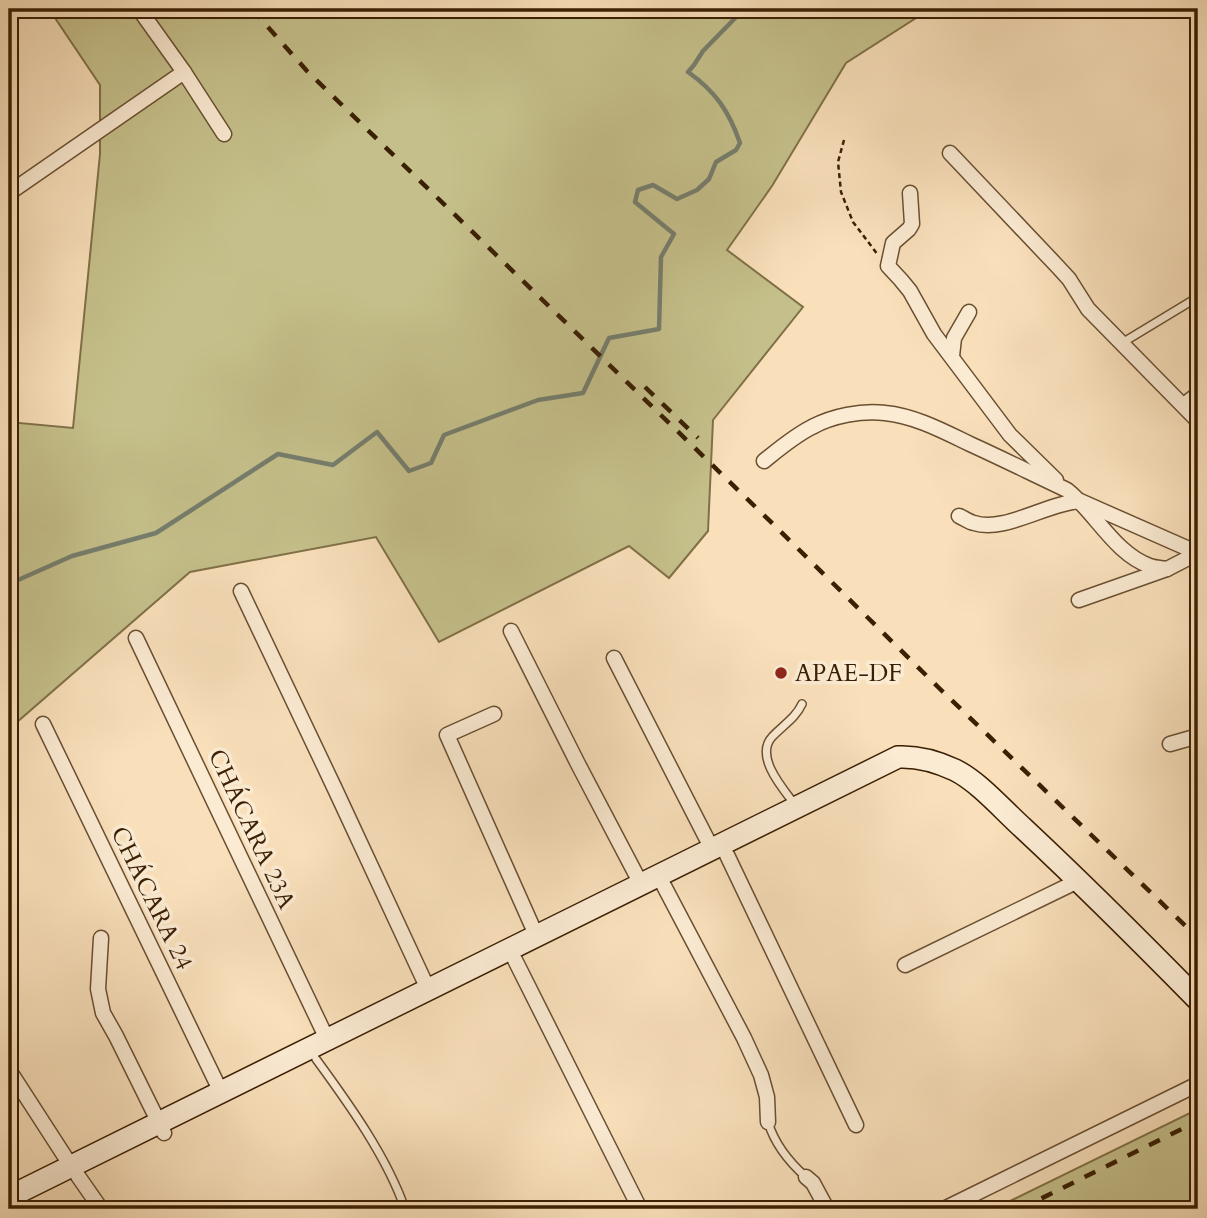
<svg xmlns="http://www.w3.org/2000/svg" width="1207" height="1218" font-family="Cardo,serif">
<rect width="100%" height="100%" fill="#f9e0bb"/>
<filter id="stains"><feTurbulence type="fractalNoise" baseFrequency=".00286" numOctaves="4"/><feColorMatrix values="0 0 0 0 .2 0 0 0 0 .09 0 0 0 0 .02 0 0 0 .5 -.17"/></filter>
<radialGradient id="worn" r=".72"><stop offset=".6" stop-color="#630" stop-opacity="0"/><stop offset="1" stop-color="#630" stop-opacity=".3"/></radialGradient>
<g fill="#c5c08b" stroke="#807047" stroke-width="2">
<polygon points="49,9 930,9 846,63 772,186 727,250 803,307 713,420 708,531 669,578 629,546 439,642 376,537 190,572 9,729 9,422 73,428 100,154 100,85"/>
<polygon points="1198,1109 1198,1209 1011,1209 1008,1202"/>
</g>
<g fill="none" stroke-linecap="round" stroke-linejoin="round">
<path stroke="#767e6d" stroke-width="4.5" d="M 9,584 L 72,556 L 156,533 L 278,454 L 333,465 L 377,432 L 409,471 L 431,463 L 444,435 L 538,400 L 583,393 L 609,338 L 659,329 L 661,257 L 674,234 L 635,202 L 638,190 L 653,185 L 677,199 L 697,190 L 709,179 L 716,162 L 736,150 L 740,143 C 729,111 715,91 688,72 L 694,65 L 703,51 L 744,9"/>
<g stroke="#6a4f31" stroke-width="10">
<g id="lane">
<polyline points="1122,343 1198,297"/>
<path d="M 796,806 C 784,790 754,757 772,737 C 783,725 795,719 802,704"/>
<path d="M 316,1059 C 349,1104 387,1157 405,1209"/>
<path d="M 768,1122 C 775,1145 789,1162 806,1177"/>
</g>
</g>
<g stroke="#6a4f31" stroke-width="17">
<g id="street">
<polyline points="139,9 184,72 224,134"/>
<polyline points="950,153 1058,267 1069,279 1088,309 1198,421"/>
<polyline points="9,193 184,72"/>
<polyline points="910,193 912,224 909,229 893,243 888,266 901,280 910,291 934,334 1010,435 1056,480"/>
<polyline points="952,356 954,338 969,312"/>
<polyline points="1184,405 1198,394"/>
<path d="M 764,461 C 779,449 794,436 812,427 C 832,416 862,410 885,413 C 915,416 943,431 970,444 C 1003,459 1035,475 1067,490 C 1095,512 1115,554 1150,566 C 1155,568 1162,568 1167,569"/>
<path d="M 959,516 C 964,518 969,522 974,523 C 1004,533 1047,503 1080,501 L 1198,553"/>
<polyline points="241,591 335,789 428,989"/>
<polyline points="1079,600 1167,569 1198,553"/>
<polyline points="511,631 578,764 641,884"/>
<polyline points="136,638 327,1039"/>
<polyline points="614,658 712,849"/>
<polyline points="494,714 447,735 537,937"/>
<polyline points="43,724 221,1092"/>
<polyline points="1170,744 1198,736"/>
<polyline points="727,855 856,1125"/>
<polyline points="664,886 744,1038 761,1075 767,1097 768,1122"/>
<polyline points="101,938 98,989 103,1013 116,1036 164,1133"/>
<polyline points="515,960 640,1209"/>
<polyline points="905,965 1080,880"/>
<polyline points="9,1070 71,1166"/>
<polyline points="78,1176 101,1209"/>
<polyline points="806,1177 813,1183 827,1209"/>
<polyline points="944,1209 1198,1084"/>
</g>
</g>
<g stroke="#3b1f03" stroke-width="24">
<path id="secondary" d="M 9,1197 L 898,757 C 918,756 936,761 955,770 C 979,782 1003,810 1023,828 C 1083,884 1141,942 1198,1000"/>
</g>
<polyline stroke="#3b1f03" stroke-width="2.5" stroke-dasharray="5 3.5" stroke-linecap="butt" points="844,140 838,162 841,192 853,222 878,255"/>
<use href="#lane" stroke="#fbebd3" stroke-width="7"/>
<use href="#street" stroke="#fbebd3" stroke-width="14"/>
<use href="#secondary" stroke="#fbebd3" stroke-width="21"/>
<g stroke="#3b1f03" stroke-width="4.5" stroke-dasharray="12 12" stroke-linecap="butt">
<polyline points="252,9 307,71 775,526 938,687 1198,938"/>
<polyline points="645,387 698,438"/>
<polyline points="1020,1209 1198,1121"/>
</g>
</g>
<circle fill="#8f2418" stroke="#fbebd3" stroke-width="2.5" cx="781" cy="673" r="7"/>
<g text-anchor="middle" stroke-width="7" stroke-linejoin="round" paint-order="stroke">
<g font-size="24" fill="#3b1f03" stroke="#fbebd3" text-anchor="start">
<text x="795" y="681">APAE-DF</text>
</g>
<g font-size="24" fill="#3b1f03" stroke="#fbebd3">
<text transform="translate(252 829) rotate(65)" y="8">CHÁCARA 23A</text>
<text transform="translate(152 898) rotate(64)" y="8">CHÁCARA 24</text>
</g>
</g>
<rect width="1207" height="1218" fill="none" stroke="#f9e0bb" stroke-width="35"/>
<rect x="10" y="10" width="1186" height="1197" fill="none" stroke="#3b1f03" stroke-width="3.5"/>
<rect x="18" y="18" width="1172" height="1183" fill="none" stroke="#3b1f03" stroke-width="2"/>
<rect width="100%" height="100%" filter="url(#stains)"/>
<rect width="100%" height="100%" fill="url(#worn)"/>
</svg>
